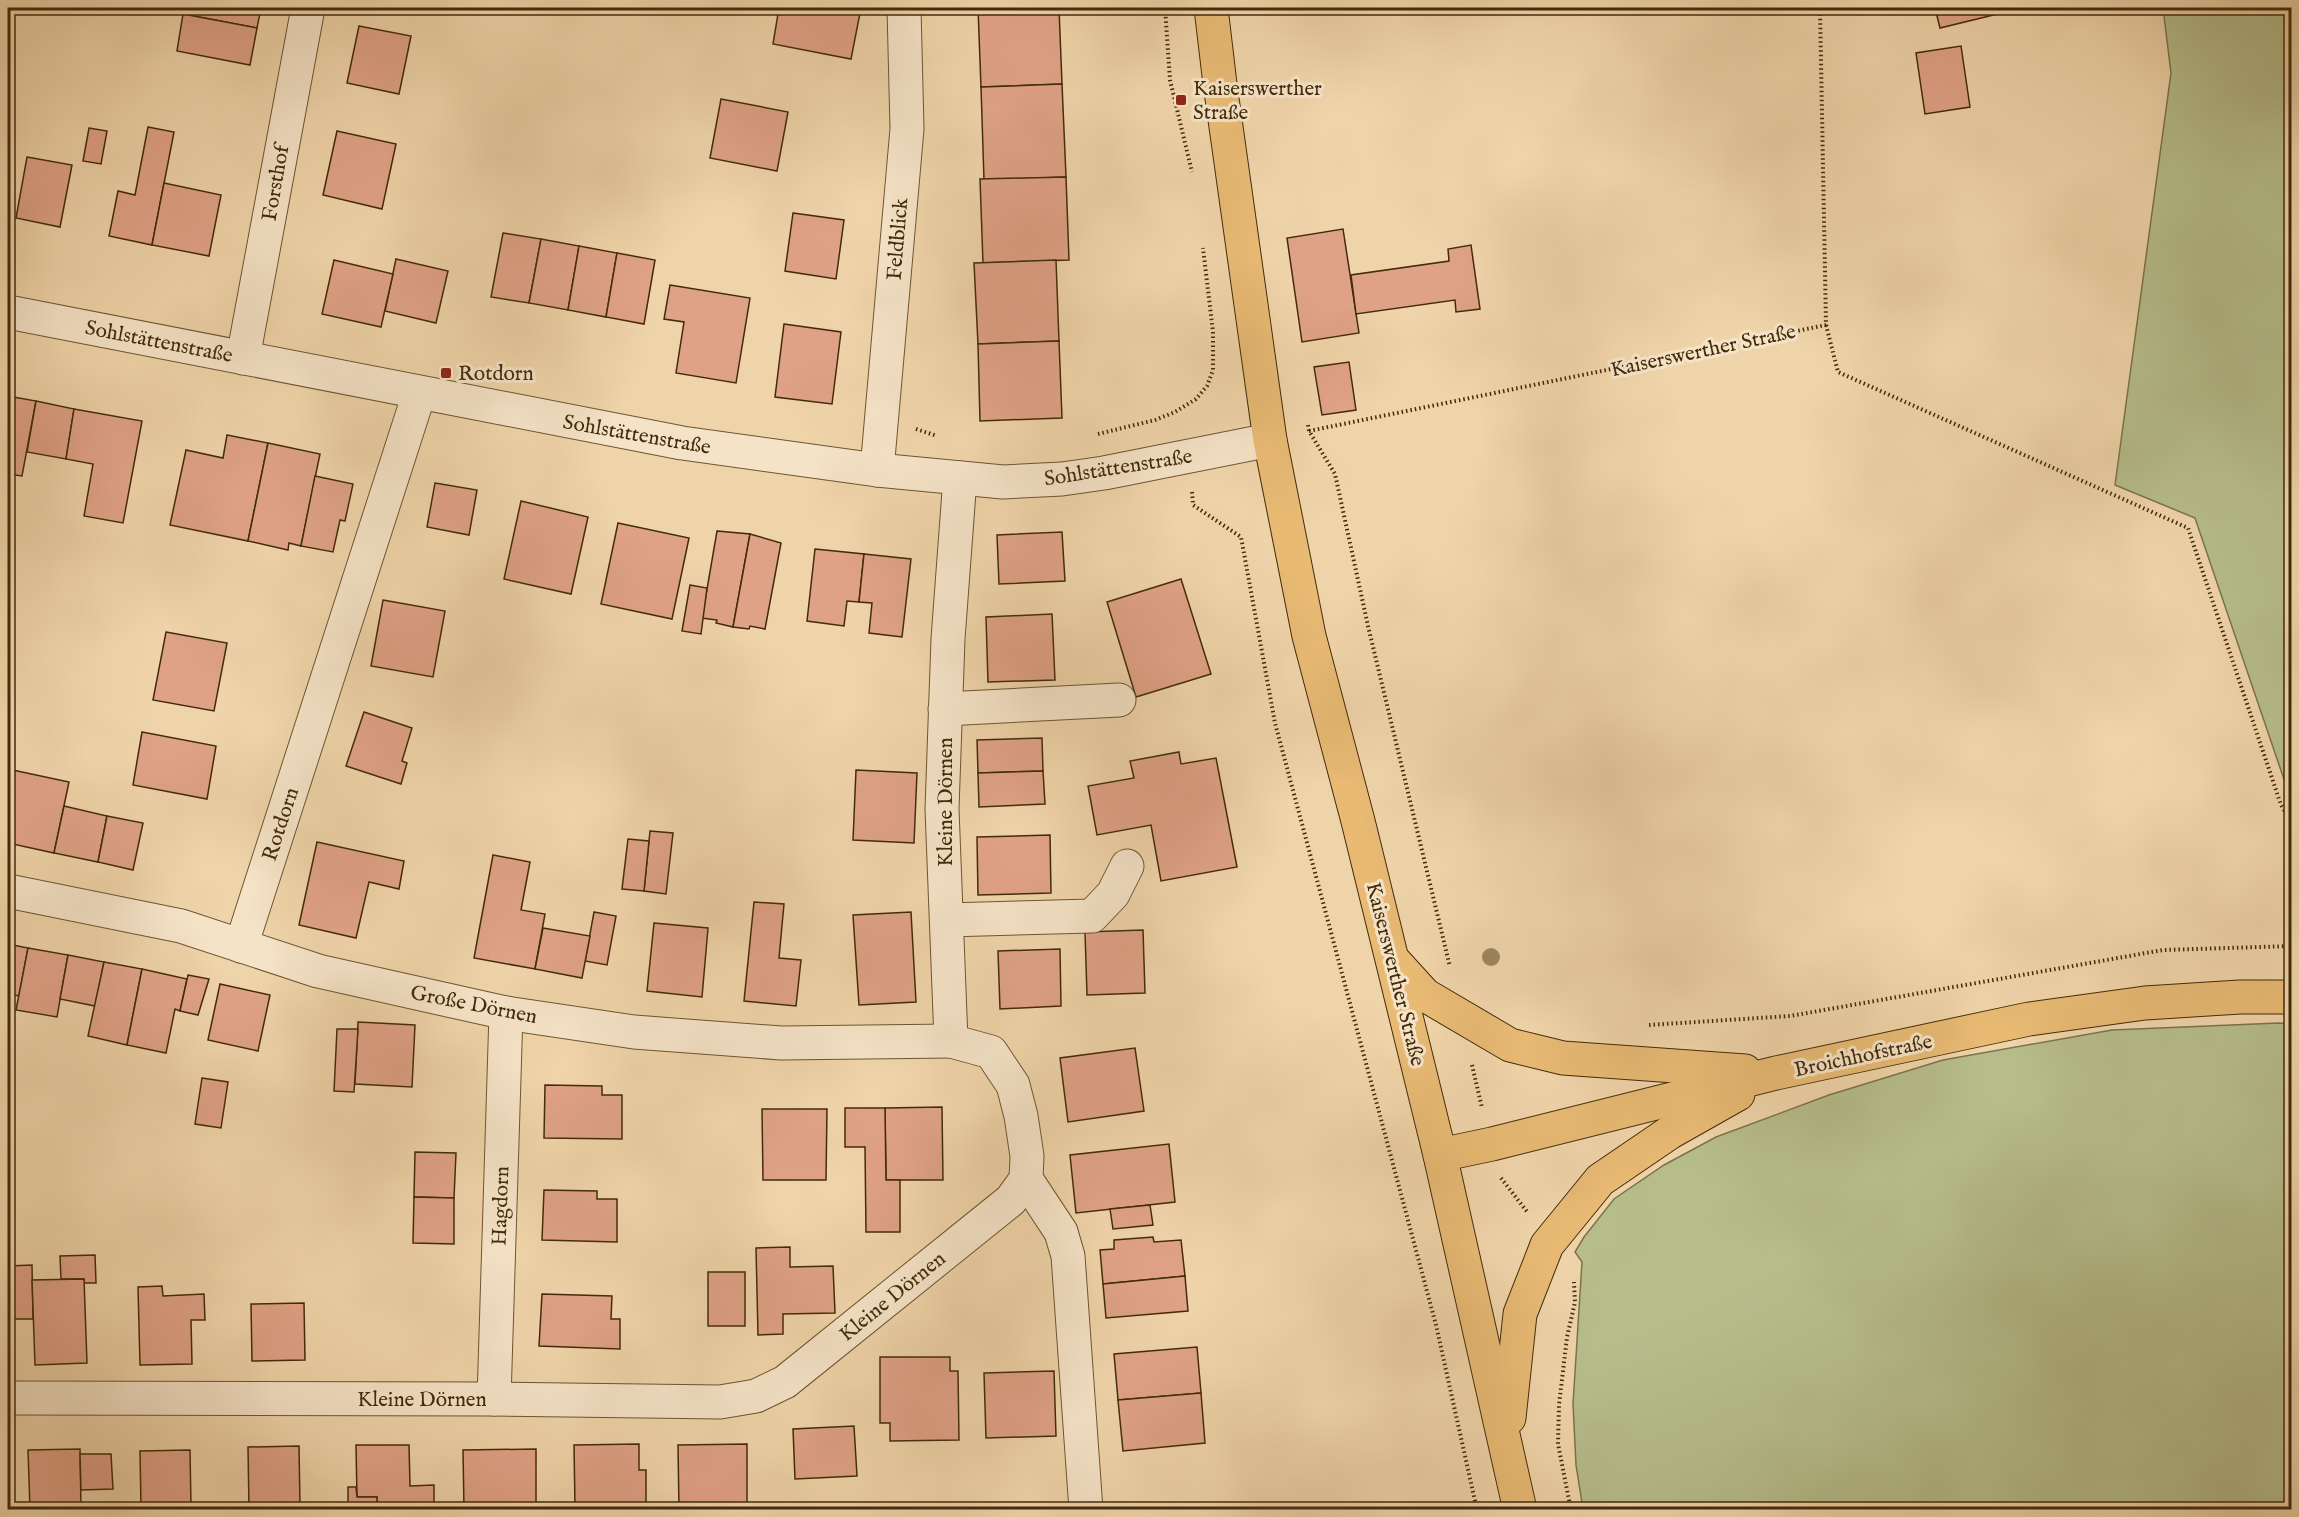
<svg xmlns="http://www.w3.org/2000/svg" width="2299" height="1517" font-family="'IM FELL English',serif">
<rect width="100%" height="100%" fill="#f0d4a9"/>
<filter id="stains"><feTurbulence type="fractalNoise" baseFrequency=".00333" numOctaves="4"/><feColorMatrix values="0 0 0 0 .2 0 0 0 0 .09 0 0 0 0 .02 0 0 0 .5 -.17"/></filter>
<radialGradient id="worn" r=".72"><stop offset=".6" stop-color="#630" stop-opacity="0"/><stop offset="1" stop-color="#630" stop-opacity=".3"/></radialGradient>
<g fill="#b6bd8b" stroke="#7c744b" stroke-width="1.5">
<polygon points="2163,8 2291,8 2291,800 2195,518 2115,485 2171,73"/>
<polygon points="2279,1023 2292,1024 2291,1509 1583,1509 1576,1465 1573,1404 1582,1262 1575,1252 1584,1237 1614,1199 1664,1165 1716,1137 1829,1095 1943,1060 2112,1030"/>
</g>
<g fill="#e0a286" stroke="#412b0b" stroke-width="1.5">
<polygon points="185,8 261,8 257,28 183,14"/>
<polygon points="779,8 861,8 851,59 773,44"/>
<polygon points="978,8 1059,8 1062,84 981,87"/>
<polygon points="1935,8 2022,8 1940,28"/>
<polygon points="183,14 257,28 250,65 177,51"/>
<polygon points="359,26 411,36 399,94 347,83"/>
<polygon points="1961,46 1970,107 1925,114 1916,53"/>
<polygon points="1062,84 1066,177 984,180 981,87"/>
<polygon points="721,99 788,112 777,171 710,158"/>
<polygon points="148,127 174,132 152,245 109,236 118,191 135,195"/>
<polygon points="89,128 107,131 101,164 83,161"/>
<polygon points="337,131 396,144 382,209 323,195"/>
<polygon points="27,157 72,165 60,227 16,218"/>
<polygon points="1066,177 1069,260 983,263 980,179"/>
<polygon points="164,183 221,195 209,256 152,245"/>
<polygon points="793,213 844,220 836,279 785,271"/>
<polygon points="1343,229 1359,333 1302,342 1287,238"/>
<polygon points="503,233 541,239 529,303 491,297"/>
<polygon points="541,239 579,246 568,310 529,303"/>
<polygon points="1471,245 1480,309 1456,312 1455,300 1356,314 1351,275 1449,261 1448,249"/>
<polygon points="579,246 617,253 606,317 568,310"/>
<polygon points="617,253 655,260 644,324 606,317"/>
<polygon points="396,259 448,271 436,323 385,311"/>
<polygon points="334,260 393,274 381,327 322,314"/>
<polygon points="1056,260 1059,341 978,344 974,263"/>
<polygon points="670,285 750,298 736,383 676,373 684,322 664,319"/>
<polygon points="784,324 841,332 832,404 775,397"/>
<polygon points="1059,341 1062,418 980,421 978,344"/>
<polygon points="1349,362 1356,410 1322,415 1314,367"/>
<polygon points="8,396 36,401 22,476 8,474"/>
<polygon points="36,401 74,409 66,459 27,452"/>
<polygon points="74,409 142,421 123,523 84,516 93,464 66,459"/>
<polygon points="227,435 268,443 248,541 170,525 186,450 223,458"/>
<polygon points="268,443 320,454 301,546 289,543 288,550 248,541"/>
<polygon points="315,476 353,484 345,521 340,520 333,552 301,546"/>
<polygon points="435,483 477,490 469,535 427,527"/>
<polygon points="521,501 588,517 571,594 504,579"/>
<polygon points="618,523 689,538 672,619 601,604"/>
<polygon points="717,531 750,534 733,627 716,623 717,620 702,618"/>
<polygon points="1062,532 1065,581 999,584 997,535"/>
<polygon points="750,534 781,543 765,629 750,626 749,629 733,627"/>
<polygon points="815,549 864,554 859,602 847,601 844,626 807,621"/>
<polygon points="864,554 911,559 902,637 869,633 872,603 859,602"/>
<polygon points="1181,579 1211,674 1136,697 1107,602"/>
<polygon points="690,585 707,588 701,634 682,631"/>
<polygon points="383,600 445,611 433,677 371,666"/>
<polygon points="1052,614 1055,680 988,682 986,617"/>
<polygon points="166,632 227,643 214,711 153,700"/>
<polygon points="364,712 412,728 402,761 407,763 401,784 346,766"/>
<polygon points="142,732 216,746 207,799 133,785"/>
<polygon points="1042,738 1043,771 978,773 977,740"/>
<polygon points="1179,752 1181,764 1216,758 1237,867 1161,881 1151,825 1097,835 1088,786 1134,778 1130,761"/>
<polygon points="8,769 69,782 54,853 8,843"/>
<polygon points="856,770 917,773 914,843 853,840"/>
<polygon points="1043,771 1045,804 979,807 978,773"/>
<polygon points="64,806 107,816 98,862 54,853"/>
<polygon points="107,816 143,823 133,870 98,862"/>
<polygon points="650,831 673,833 666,894 644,891"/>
<polygon points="1050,835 1051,893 978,895 977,837"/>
<polygon points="628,839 649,841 644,891 622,889"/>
<polygon points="317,842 404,861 399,889 369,882 356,938 299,925"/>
<polygon points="493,855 530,862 521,910 545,914 535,969 474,958"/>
<polygon points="754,902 784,904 779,958 801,960 796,1006 744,1001"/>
<polygon points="594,912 616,916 607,965 585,961"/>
<polygon points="911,912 916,1002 859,1005 853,915"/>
<polygon points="654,923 708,928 702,997 647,991"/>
<polygon points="543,928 590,936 582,978 535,969"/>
<polygon points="1143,930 1145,993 1087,995 1085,932"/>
<polygon points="8,944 28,948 19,996 8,994"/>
<polygon points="28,948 68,955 57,1017 16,1010"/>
<polygon points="1060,949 1061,1006 1000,1009 998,951"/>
<polygon points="68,955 104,962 95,1006 60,999"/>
<polygon points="104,962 142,969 127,1045 88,1036"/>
<polygon points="142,969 187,979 180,1011 175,1009 166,1053 127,1045"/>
<polygon points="188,975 209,979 198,1015 180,1011"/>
<polygon points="220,984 270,995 258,1051 208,1040"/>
<polygon points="358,1022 415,1025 412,1087 355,1084"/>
<polygon points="337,1029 358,1029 354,1092 334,1091"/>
<polygon points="1135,1048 1144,1111 1068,1122 1060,1058"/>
<polygon points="202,1078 228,1082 221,1128 195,1124"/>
<polygon points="545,1085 602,1086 602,1095 622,1095 622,1139 544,1138"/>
<polygon points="942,1107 943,1180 886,1180 885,1108"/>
<polygon points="845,1108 885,1108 886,1180 900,1180 900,1232 866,1232 865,1147 845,1147"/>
<polygon points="762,1109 827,1109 826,1180 763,1180"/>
<polygon points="1169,1144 1175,1202 1076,1213 1070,1155"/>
<polygon points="415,1152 456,1153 454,1198 414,1197"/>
<polygon points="544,1190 597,1191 597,1199 617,1199 617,1242 542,1240"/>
<polygon points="414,1197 454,1198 454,1244 413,1243"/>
<polygon points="1150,1205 1153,1225 1113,1229 1110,1209"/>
<polygon points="1153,1237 1154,1242 1181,1240 1185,1276 1103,1284 1100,1250 1114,1249 1114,1240"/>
<polygon points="790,1247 790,1267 833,1266 835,1313 783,1314 783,1334 758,1335 756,1248"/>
<polygon points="95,1255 96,1283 84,1283 84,1279 61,1279 60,1256"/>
<polygon points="32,1265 33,1319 8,1319 8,1266"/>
<rect x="708" y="1272" width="37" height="54"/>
<polygon points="1185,1276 1188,1311 1106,1318 1103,1284"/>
<polygon points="84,1279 87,1363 35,1365 32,1280"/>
<polygon points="162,1286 163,1296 204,1294 205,1320 191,1320 192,1364 140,1365 138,1287"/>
<polygon points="542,1294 612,1296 611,1319 620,1319 620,1349 539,1346"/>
<polygon points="304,1303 305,1360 252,1361 251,1304"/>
<polygon points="1197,1347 1201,1393 1118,1400 1114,1354"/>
<polygon points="880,1357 950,1357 950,1371 958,1371 959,1440 890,1441 890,1423 880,1423"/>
<polygon points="1054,1371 1056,1436 986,1438 984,1373"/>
<polygon points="1201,1393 1205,1443 1123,1451 1118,1400"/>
<polygon points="854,1426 857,1476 795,1479 793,1429"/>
<polygon points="639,1444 639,1470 646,1470 646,1506 575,1507 574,1445"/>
<polygon points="747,1444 747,1505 737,1505 737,1510 679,1510 678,1445"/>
<polygon points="356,1445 409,1445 410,1486 434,1485 434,1510 377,1510 377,1497 357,1497"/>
<polygon points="299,1446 300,1508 249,1509 248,1447"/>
<polygon points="80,1449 81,1509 30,1509 28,1450"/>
<polygon points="536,1449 536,1510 464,1510 463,1450"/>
<polygon points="190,1450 191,1507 141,1508 140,1451"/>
<polygon points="80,1454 111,1454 113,1489 81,1490"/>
<polygon points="348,1487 356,1487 357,1497 377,1497 377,1510 348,1510"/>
<polygon points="1199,1503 1200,1510 1156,1510 1155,1507"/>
</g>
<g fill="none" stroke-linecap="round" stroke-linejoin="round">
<g stroke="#6d5532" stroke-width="35">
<g id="minor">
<polyline points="8,312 682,443 877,470 1003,482 1062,479 1104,473 1270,440"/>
<polyline points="243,358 308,8"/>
<polyline points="877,470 907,129 904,8"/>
<polyline points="945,709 1119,700"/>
<polyline points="8,891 181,926 318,971 506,1013 634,1032 781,1043 951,1041"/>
<polyline points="947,920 1092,916 1113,894 1127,866"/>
<polyline points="241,946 419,394"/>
<polyline points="1026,1179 1061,1232 1068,1256 1086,1510"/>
<polyline points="8,1398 494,1399 720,1402 756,1396 785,1382 1011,1200 1026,1179 1027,1156 1021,1116 1013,1085 991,1052 951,1041 942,809 948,639 960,478"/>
<polyline points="494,1399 506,1013"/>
</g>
</g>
<g stroke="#412b0b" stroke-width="35">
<g id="major">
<polyline points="1211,8 1220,84 1270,440 1309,636 1358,821 1440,1155 1520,1510"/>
<polyline points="1395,962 1425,995 1510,1045 1563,1058 1745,1071"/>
<polyline points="1440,1155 1492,1144 1776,1073 2029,1019 2145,1003 2240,997 2292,997"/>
<polyline points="1509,1418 1520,1314 1547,1245 1600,1180 1669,1133 1738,1094"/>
</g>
</g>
<g stroke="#412b0b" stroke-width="4" stroke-dasharray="1.5 3" stroke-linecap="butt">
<polyline points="1165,8 1170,80 1192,172"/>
<polyline points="1826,325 1838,372 2188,528 2281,805 2292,823"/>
<polyline points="1308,425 1309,431 1335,474 1368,626 1450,967"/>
<polyline points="916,429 937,436"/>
<polyline points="1309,431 1826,325 1820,8"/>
<polyline points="1098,434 1155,420 1175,412 1196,399 1207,386 1213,370 1213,332 1203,248"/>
<polyline points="1192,492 1193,505 1241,537 1275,723 1436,1325 1477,1510"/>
<polyline points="1649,1025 1790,1016 2163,950 2292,946"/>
<polyline points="1472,1065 1482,1108"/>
<polyline points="1501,1178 1528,1213"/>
<polyline points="1571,1510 1558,1444 1559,1405 1567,1337 1575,1302 1574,1282"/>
</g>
<use href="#minor" stroke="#f5e3c7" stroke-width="33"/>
<use href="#major" stroke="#e8ba74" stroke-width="33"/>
</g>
<circle fill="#9c8760" cx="1491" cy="957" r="9"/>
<g fill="#8f2418" stroke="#f5e3c7" stroke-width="2">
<rect x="1175" y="94" width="12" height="12" rx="3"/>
<rect x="440" y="367" width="12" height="12" rx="3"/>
</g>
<g text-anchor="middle" stroke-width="6" stroke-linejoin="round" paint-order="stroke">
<g font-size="21" fill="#412b0b" stroke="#f5e3c7" text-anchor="start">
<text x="1193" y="95">Kaiserswerther<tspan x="1193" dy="24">Straße</tspan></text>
<text x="458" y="380">Rotdorn</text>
</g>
<g font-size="21" fill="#412b0b" stroke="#f5e3c7">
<text transform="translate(275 183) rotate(-80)" y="7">Forsthof</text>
<text transform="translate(897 239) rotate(-85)" y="7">Feldblick</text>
<text transform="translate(159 341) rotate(11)" y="7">Sohlstättenstraße</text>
<text transform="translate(1703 350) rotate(-12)" y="7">Kaiserswerther Straße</text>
<text transform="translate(637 434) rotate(10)" y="7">Sohlstättenstraße</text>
<text transform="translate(1118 467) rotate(-9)" y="7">Sohlstättenstraße</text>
<text transform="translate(945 802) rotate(-90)" y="7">Kleine Dörnen</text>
<text transform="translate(280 824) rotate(-72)" y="7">Rotdorn</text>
<text transform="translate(1396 974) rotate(76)" y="7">Kaiserswerther Straße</text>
<text transform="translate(474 1004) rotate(11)" y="7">Große Dörnen</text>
<text transform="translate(1863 1055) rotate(-12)" y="7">Broichhofstraße</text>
<text transform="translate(500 1206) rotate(-88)" y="7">Hagdorn</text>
<text transform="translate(892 1296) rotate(-39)" y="7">Kleine Dörnen</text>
<text x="422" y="1406">Kleine Dörnen</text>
</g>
</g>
<rect width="2299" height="1517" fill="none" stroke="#f0d4a9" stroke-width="30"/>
<rect x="9" y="9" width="2281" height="1499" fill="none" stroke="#412b0b" stroke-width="3"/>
<rect x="15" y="15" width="2269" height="1487" fill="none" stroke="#412b0b" stroke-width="1.5"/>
<rect width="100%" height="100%" filter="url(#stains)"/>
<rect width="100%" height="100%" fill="url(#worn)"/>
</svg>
